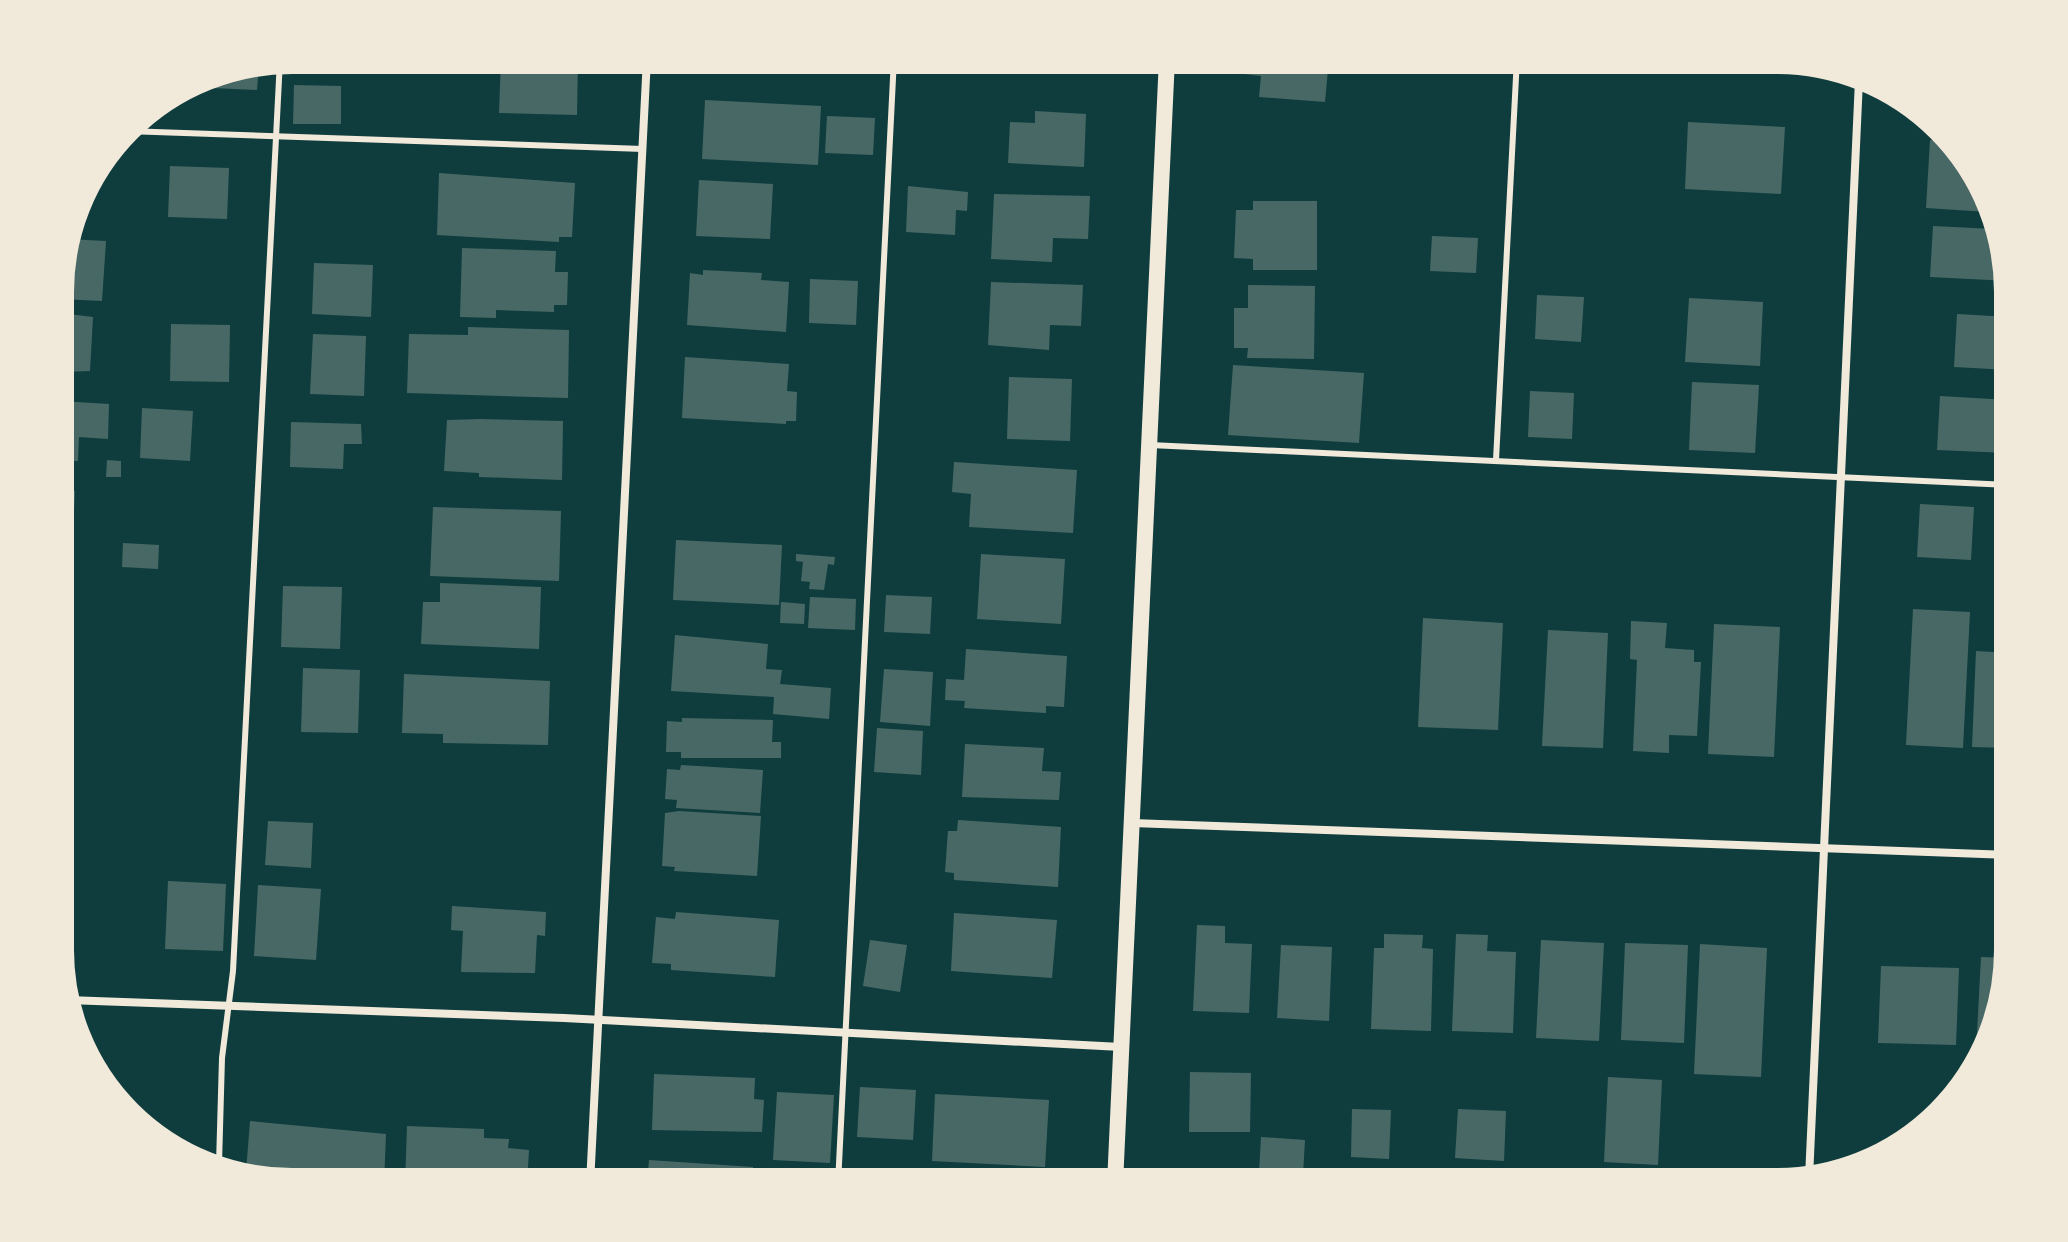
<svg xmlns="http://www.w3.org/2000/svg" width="2068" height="1242" font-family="'PT Serif',serif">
<rect width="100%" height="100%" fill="#0f3d3e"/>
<g fill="#486865">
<polygon points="501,58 578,58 577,115 499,113"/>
<polygon points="988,58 1097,58 1096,73 988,67"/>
<polygon points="1238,58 1329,58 1325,102 1259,97 1261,76 1236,73"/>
<polygon points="259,64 257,90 212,88 212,74"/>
<polygon points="294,85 341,86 341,124 293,124"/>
<polygon points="705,100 821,106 818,165 702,159"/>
<polygon points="1035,111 1086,114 1084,167 1008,163 1010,122 1035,123"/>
<polygon points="827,116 875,118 873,155 825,153"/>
<polygon points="1688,122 1785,127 1781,194 1685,189"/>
<polygon points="1930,140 1949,141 1971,162 1988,212 1926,208"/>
<polygon points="170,166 229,168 227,219 168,217"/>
<polygon points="439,173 575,183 572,237 559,237 559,242 437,235"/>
<polygon points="699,180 773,184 770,239 696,236"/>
<polygon points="908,186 968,192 967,211 956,210 955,235 906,232"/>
<polygon points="994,194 1090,196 1088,239 1053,238 1052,262 991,259"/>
<polygon points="1253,201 1317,201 1317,270 1253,270 1253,259 1234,258 1236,210 1253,210"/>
<polygon points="1933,226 1993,229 2009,281 1930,277"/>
<polygon points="1432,236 1478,238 1476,273 1430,271"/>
<polygon points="67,239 106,241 102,301 60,299 60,262"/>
<polygon points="462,248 556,251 555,272 568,272 567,305 554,305 554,312 496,310 496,318 460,317"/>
<polygon points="314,263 373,265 371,317 312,314"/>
<polygon points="703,270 762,273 761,280 789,282 786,332 687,325 690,273 703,275"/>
<polygon points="810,279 858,281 856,325 809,323"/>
<polygon points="991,282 1083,285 1081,326 1050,325 1049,350 988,345"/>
<polygon points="1248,285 1315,286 1314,359 1247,358 1248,348 1234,348 1234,308 1248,308"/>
<polygon points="1537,295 1584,297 1581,342 1535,339"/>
<polygon points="1689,298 1763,302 1760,366 1685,362"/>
<polygon points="60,313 93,317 90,371 60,372"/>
<polygon points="1957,314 2009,317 2009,370 1954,367"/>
<polygon points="171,324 230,325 229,382 170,381"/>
<polygon points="468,327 569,330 568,398 407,393 409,334 468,335"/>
<polygon points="313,334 366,336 364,396 310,394"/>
<polygon points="685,357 789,364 787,391 797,392 796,421 786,421 786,424 682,418"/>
<polygon points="1233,365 1364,373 1359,443 1228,435"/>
<polygon points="1009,377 1072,379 1070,441 1007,439"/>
<polygon points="1692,382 1759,385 1755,453 1689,450"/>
<polygon points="1530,391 1574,393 1572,439 1528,437"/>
<polygon points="1940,396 2009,400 2008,453 1937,450"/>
<polygon points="60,401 109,404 108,439 79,437 78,461 60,460"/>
<polygon points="142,408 193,411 190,461 140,458"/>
<polygon points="481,419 563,421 562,480 479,477 479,473 444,471 447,420"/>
<polygon points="291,422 361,424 362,444 344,444 343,469 290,467"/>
<polygon points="107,460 121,461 121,477 106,477"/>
<polygon points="954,462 1077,470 1073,533 969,527 971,494 952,492"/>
<polygon points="60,490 75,491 72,552 60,552"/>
<polygon points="1920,504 1974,507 1971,560 1917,557"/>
<polygon points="433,507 561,511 559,581 430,576"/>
<polygon points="676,540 782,545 779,605 673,600"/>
<polygon points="123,543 159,545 158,569 122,567"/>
<polygon points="796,554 835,557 834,565 828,564 824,590 809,589 810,582 801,581 803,562 796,561"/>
<polygon points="981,554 1065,559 1061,624 977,619"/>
<polygon points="440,583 541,587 539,649 421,644 423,602 440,602"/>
<polygon points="283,586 342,587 340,649 281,647"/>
<polygon points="886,595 932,597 930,634 884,632"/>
<polygon points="810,597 856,599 855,630 808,628"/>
<polygon points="781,602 805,604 804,624 780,623"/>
<polygon points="1913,609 1970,612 1963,748 1906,745"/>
<polygon points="1423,618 1503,623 1498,730 1418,727"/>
<polygon points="1631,621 1667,623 1665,648 1694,650 1694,662 1701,662 1697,736 1669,735 1669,753 1633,751 1637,660 1630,659"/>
<polygon points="1714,624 1780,627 1774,757 1708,754"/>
<polygon points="1548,630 1608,633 1603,748 1542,746"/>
<polygon points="675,635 768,644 766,669 782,670 780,684 831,688 829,719 773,714 774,697 671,691"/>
<polygon points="966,649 1067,656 1064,707 1046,706 1046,713 964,708 965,701 945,700 946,679 964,680"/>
<polygon points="1976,651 2009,653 2010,748 1972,747"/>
<polygon points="303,668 360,670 358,733 301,732"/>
<polygon points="884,669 933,672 930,726 880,722"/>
<polygon points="404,674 550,681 548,745 443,743 443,734 402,733"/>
<polygon points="682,718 773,720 772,742 781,742 781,758 681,758 681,752 666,752 667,721 682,722"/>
<polygon points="877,728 923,731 921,775 874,772"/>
<polygon points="965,744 1044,748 1042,771 1061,772 1059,800 962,797"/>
<polygon points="681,765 763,770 760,813 676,808 677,800 665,799 667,769 680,770"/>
<polygon points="679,811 761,816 757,876 674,871 675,867 662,866 665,813"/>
<polygon points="958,820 1061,827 1058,887 954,880 954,873 945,872 948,831 957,831"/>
<polygon points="268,821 313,823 311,868 265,865"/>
<polygon points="168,881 226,884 223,951 165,949"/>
<polygon points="258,885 321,889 316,960 254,956"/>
<polygon points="452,906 546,912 545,936 537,935 535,973 461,972 463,931 451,930"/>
<polygon points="676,912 779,920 775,977 671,970 671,964 652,963 656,917 675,919"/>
<polygon points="954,913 1057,920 1052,978 951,971"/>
<polygon points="1197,925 1225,926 1225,943 1252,944 1249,1013 1193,1011"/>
<polygon points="1384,934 1423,935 1422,948 1433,949 1431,1031 1371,1029 1374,948 1384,948"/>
<polygon points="1456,934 1488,935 1487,951 1516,952 1513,1033 1452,1031"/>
<polygon points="870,940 907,945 900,992 863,986"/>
<polygon points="1541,940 1604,943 1599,1041 1536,1038"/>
<polygon points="1625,943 1688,945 1684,1043 1621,1040"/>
<polygon points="1700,944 1767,948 1761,1077 1694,1074"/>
<polygon points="1281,945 1332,947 1329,1021 1277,1018"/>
<polygon points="1981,957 2010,958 1983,1052 1976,1052"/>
<polygon points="1881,966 1959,968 1956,1045 1878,1043"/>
<polygon points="1190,1072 1251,1073 1250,1132 1189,1132"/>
<polygon points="654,1074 755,1078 754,1099 764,1100 762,1132 652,1130"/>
<polygon points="1608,1077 1662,1080 1658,1165 1604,1162"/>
<polygon points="860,1087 916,1090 913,1140 857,1137"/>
<polygon points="777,1092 834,1095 830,1163 773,1160"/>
<polygon points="935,1094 1049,1100 1045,1167 932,1161"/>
<polygon points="1352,1109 1391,1110 1389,1159 1351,1157"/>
<polygon points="1458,1109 1506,1111 1504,1161 1455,1158"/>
<polygon points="250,1121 386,1134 384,1184 282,1181 246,1172"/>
<polygon points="407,1126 484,1129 484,1138 509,1139 508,1148 529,1150 527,1184 405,1184"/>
<polygon points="1261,1137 1305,1140 1303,1175 1259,1173"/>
<polygon points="649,1160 753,1167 751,1184 647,1184"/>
<polygon points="952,1174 1046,1180 1046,1184 952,1184"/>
</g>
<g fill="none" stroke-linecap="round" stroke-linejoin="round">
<g stroke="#f1e9da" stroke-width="6">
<polyline points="126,131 643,149"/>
<polyline points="1150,445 2009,485"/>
<polyline points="1496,460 1517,58"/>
<polyline points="219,1164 222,1058 233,971 280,60"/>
<polyline points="1119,1174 1296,1184"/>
<polyline points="838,1184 894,58"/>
</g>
<g stroke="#f1e9da" stroke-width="8">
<polyline points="1132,823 2010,855"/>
<polyline points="67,1000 564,1018 1121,1047"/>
<polyline points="1809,1178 1859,80"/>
<polyline points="590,1184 647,58"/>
</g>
<polyline stroke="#f1e9da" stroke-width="16" points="1115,1184 1167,58"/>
</g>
<path d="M0 0H2068V1242H0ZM292 72H1776A220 220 0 0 1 1996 292V950A220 220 0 0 1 1776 1170H292A220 220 0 0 1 72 950V292A220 220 0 0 1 292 72Z" fill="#f1e9da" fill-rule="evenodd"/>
<path fill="none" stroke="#f1e9da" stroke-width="4" d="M292 72H1776A220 220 0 0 1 1996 292V950A220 220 0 0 1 1776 1170H292A220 220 0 0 1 72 950V292A220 220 0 0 1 292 72Z"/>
</svg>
